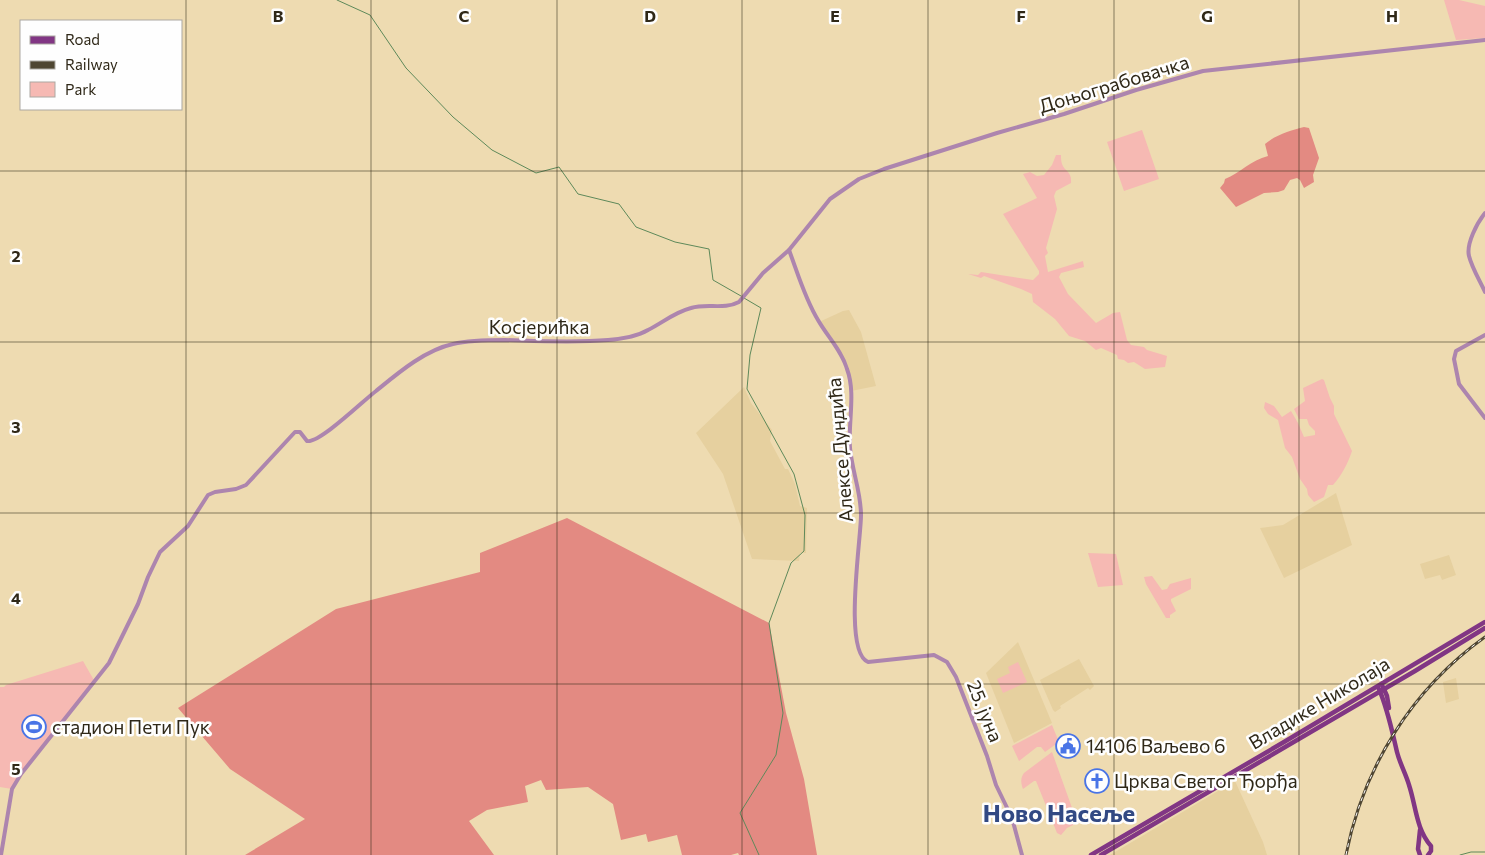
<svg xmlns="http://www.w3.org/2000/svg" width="1485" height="855" font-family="Commissioner,sans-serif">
<rect width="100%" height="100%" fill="#eedbb1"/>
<g fill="#e6d09f">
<polygon points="849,310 861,332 876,386 851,391 847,367 819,322 843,311"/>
<polygon points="744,387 751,403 772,430 770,441 785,469 788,469 795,484 800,506 807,508 806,553 800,553 799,561 752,559 723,474 696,433"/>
<polygon points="1336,493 1352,545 1284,578 1260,528 1283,525"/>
<polygon points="1449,555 1456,575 1442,580 1440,575 1425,579 1420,564"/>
<polygon points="1018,642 1052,723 1014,743 986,673"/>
<polygon points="1079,659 1094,686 1090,690 1088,688 1060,706 1061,708 1055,712 1053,710 1040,680"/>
<polygon points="1456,678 1459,699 1446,703 1443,682"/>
<polygon points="1235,781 1263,842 1267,855 1110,855"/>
</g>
<g fill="#f6b9b3">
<polygon points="1444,0 1459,0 1485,6 1485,38 1456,40"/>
<polygon points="1142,130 1159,179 1124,191 1107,142"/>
<path d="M 1056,155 L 1061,155 C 1061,158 1061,161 1062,164 C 1065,172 1072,171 1071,183 L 1056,191 L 1054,196 L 1057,209 L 1046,248 L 1048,253 L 1045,256 L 1048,272 L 1083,261 L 1084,267 L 1061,273 L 1059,277 L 1068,294 L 1096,323 L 1113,313 L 1120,312 L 1127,340 L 1131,345 L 1144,347 L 1147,350 L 1167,356 L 1165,367 L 1145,369 L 1134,362 L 1128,363 L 1124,360 L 1118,359 L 1117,355 L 1101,348 L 1096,350 L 1085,341 L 1069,336 L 1055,319 L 1033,302 L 1032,294 L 1021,289 L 984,276 L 981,278 L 968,274 L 978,275 L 981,272 L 1033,280 L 1039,274 L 1039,271 L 1003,214 L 1037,198 L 1023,174 L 1030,172 L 1037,176 L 1044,175 L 1052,165 Z"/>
<path d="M 1322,379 L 1324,380 L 1330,398 L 1334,406 L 1334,414 L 1352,451 C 1348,463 1342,475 1333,485 L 1328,485 L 1324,497 L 1314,502 L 1308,495 L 1307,489 L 1300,479 L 1292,457 L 1285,448 L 1278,420 L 1268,414 L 1264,408 L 1265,402 L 1274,406 L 1282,417 L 1291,411 L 1298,423 L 1304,437 L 1315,435 L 1315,431 L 1309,425 L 1307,419 L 1299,419 L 1294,409 L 1305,401 L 1303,388 Z"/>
<polygon points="1088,553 1116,554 1123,585 1098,587"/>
<polygon points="1152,576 1162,590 1167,589 1170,584 1191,578 1191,589 1171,599 1171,601 1176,611 1170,615 1170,618 1166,618 1146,584 1144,577"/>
<polygon points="83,661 95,682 22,774 12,789 0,787 0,687 4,687 6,685"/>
<polygon points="1018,662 1027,682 1003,693 997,679 1010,673 1008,667"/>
<polygon points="1052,725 1059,742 1045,752 1041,747 1037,747 1019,761 1012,746"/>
<path d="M 1052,752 L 1076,819 L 1075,824 L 1067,828 L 1061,835 L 1057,833 L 1036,781 L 1034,781 L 1023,789 C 1021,784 1020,778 1024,773 Z"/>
</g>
<g fill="#e38a82">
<path d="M 1304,127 L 1309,128 L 1319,158 L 1313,175 L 1314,182 L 1304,188 L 1300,180 L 1297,178 L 1290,180 L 1284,190 L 1278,192 L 1264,193 L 1236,207 L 1220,188 L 1224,183 L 1225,179 C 1240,173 1251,160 1268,156 L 1265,144 C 1275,135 1292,130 1304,127 Z"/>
<polygon points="567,518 769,623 786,713 804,779 817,855 739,855 738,853 731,855 682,855 677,835 648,842 646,834 621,840 613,804 588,787 546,790 541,780 525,786 528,802 487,810 469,821 494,855 245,855 305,819 230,769 178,708 336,609 480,572 480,553"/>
</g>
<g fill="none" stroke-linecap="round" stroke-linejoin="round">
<g stroke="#5e895a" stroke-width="1">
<polyline points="337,0 370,15 406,68 453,117 492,150 536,173 559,167 578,194 619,204 636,227 675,242 709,249 713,280 741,296"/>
<polyline points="744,298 761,308 750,355 747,389 794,474 805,515 804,551 791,563 769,623 783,713 776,755 740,813 759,855"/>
<polyline points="1460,855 1471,852 1485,852"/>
</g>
<g stroke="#ad85ae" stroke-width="4">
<path d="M 1485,213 C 1477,223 1466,244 1469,256 C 1472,268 1480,281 1485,292"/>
<path d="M 789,250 C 798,274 805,299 818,320 C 827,336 842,351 847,369 C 856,393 848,422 850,448 C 852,471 861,492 861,515 C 861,540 843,652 868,662 L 934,655 L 947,662 L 956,677 L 987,756 L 996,785 L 1012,818 L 1022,855"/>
<polyline points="1485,335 1456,351 1454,359 1459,384 1485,418"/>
<path d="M 1,855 L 12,789 L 21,774 L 109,663 L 138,604 L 148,577 L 160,552 L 188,526 L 208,495 L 215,492 L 236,489 L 246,485 L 295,432 L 300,432 L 307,441 C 319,444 364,400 376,391 C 398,373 425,350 453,344 C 470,340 488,340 505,340 C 539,341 574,343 608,340 C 621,339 636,337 648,330 C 662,323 675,312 691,308 C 707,303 724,310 739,302 L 763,273 L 789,250 L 830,199 L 859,179 L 884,169 L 997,133 L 1064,114 L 1136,90 L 1203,71 L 1485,40"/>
</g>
<g stroke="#813684" stroke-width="4.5">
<polyline points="1383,687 1387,696 1389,708"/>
<path d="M 1379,689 C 1388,710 1392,731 1397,752 C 1400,764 1406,774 1409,785 C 1416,806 1416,829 1431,846 L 1431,851 L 1428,855"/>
<polyline points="1420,830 1418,849 1420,855"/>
<polyline points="1091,855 1284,742 1485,622"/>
<polyline points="1101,855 1415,671 1485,628"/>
</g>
<g stroke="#4f4632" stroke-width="3">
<path id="rail" d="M 1346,855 C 1363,768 1412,689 1485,637"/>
</g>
<use href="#rail" stroke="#fefefe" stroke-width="1" stroke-dasharray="4" stroke-linecap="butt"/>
</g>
<path fill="none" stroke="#2f2818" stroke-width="1" stroke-opacity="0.55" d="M 186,0 L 186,855M 371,0 L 371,855M 557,0 L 557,855M 742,0 L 742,855M 928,0 L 928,855M 1114,0 L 1114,855M 1299,0 L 1299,855M 0,171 L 1485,171M 0,342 L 1485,342M 0,513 L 1485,513M 0,684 L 1485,684"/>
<defs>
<g id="stadium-ring" transform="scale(1.25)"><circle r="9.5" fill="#fefefe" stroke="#4974e6" stroke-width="1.5"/><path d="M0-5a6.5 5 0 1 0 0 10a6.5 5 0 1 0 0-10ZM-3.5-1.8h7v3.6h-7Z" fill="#4974e6"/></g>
<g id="civic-ring" transform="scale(1.25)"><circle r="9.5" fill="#fefefe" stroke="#4974e6" stroke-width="1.5"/><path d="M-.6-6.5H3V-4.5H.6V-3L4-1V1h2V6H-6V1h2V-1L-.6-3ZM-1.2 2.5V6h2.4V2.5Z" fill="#4974e6"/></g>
<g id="church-ring" transform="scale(1.25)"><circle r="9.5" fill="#fefefe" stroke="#4974e6" stroke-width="1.5"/><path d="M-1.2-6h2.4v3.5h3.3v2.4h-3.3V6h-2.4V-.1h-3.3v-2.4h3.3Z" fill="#4974e6"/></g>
</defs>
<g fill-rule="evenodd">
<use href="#stadium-ring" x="34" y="727"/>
<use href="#civic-ring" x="1068" y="746"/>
<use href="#church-ring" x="1097" y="781"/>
</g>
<g text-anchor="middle" stroke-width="5" stroke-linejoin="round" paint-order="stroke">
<g font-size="19" fill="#2f2818" stroke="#fefefe">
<text transform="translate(1114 84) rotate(-17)" y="7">Доњограбовачка</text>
<text x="539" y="334">Косјерићка</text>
<text transform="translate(840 450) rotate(-95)" y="7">Алексе Дундића</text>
<text transform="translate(1319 703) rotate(-31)" y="7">Владике Николаја</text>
<text transform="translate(985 711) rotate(68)" y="7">25. јуна</text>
</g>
<g font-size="19" fill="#2f2818" stroke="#fefefe" text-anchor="start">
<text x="52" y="734">стадион Пети Пук</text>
<text x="1086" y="753">14106 Ваљево 6</text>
<text x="1114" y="788">Црква Светог Ђорђа</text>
</g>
<g font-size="24" font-weight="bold" fill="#324983" stroke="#fefefe">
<text x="1059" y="822">Ново Насеље</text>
</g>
</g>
<g font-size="16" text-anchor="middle" font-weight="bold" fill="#2f2818" stroke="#fefefe" stroke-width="5" stroke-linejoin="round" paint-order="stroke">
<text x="278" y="22">B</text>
<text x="464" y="22">C</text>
<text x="650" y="22">D</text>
<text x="835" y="22">E</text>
<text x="1021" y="22">F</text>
<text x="1207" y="22">G</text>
<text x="1392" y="22">H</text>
<text x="16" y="262">2</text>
<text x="16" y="433">3</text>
<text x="16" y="604">4</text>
<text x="16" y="775">5</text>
</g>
<rect x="20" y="20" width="162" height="90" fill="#fefefe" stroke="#aba8a2"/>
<rect x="30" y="36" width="25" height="8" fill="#813684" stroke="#aba8a2"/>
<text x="65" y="45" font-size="15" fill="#2f2818">Road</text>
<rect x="30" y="61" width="25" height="8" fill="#4f4632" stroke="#aba8a2"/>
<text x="65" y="70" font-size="15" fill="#2f2818">Railway</text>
<rect x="30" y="82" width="25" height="15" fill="#f6b9b3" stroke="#aba8a2"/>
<text x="65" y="95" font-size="15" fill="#2f2818">Park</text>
</svg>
